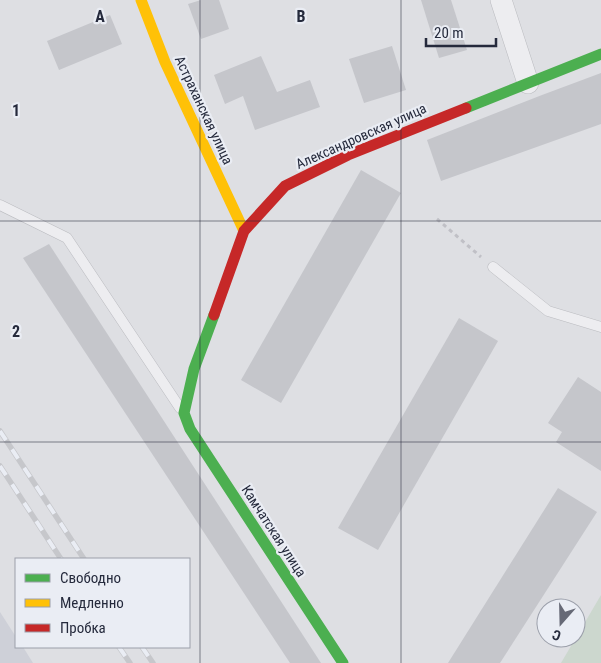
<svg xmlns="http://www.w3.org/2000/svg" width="601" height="663" font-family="'Roboto Condensed',sans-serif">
<rect width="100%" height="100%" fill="#dedfe3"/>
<polygon fill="#ced0d8" points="0,612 16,637 16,647 23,647 33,663 0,663"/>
<polygon fill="#ccd7ce" points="601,595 601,663 561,663"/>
<g fill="#c5c6cb">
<polygon points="201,0 219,0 229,29 201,39 188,4"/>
<polygon points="421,0 451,0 467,50 439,58"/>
<polygon points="110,15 122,44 59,70 47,41"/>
<polygon points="392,46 406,90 364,103 349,59"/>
<polygon points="261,56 277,92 310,80 320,107 255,130 243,96 225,104 214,75"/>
<polygon points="601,73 601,124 441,181 427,140 542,95"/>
<polygon points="361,170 401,193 281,403 241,380"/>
<polygon points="49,244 321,663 290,663 23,258"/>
<polygon points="459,318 498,341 378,550 338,528"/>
<polygon points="578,377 601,392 601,471 556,442 562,432 548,423"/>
<polygon points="558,488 597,512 500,663 448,663"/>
</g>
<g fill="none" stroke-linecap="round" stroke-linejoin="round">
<g stroke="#bbbcc0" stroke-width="11">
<g id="lane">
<polyline points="0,205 67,238 180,408"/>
<polyline points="493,267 548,311 601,327"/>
</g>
</g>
<g stroke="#bbbcc0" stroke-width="22">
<polyline id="street" points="501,0 528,83"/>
</g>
<polyline stroke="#c0c0c6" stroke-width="3" stroke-dasharray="4 4" stroke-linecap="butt" points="437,219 481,257"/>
<use href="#lane" stroke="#ededf0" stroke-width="10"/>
<use href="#street" stroke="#ededf0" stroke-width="21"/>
<g stroke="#4caf50" stroke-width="11">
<polyline points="466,108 601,54"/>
<polyline points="214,315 194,369 184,413 190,429 343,663"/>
</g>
<polyline stroke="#ffc107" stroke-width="11" points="141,0 165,62 244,231"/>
<polyline stroke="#c62828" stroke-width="11" points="214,315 244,231 285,186 348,155 466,108"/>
<g stroke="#c6c7cb" stroke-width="5.5">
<g id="rail">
<polyline points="0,431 84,559"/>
<polyline points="0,466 61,559"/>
<polyline points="119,647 130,663"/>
<polyline points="142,647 153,663"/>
</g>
</g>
<use href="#rail" stroke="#eaedf4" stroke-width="4" stroke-dasharray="11" stroke-linecap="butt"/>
</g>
<path fill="none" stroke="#252a3c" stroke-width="1" stroke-opacity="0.55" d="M 200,0 L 200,663M 401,0 L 401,663M 0,221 L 601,221M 0,442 L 601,442"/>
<g text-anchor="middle" stroke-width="4.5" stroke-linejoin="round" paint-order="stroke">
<g font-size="14" fill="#252a3c" stroke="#eaedf4">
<text transform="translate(204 110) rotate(65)" y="5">Астраханская улица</text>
<text transform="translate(361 136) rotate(-24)" y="5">Александровская улица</text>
<text transform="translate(274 531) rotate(57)" y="5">Камчатская улица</text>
</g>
</g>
<g font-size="16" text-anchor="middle" font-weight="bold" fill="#252a3c" stroke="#eaedf4" stroke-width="4.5" stroke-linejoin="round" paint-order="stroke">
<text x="100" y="22">A</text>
<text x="301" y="22">B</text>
<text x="16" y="116">1</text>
<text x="16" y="337">2</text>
</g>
<rect x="15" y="558" width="175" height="90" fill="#eaedf4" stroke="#9b9faa"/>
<rect x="25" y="574" width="25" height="8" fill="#4caf50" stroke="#9b9faa"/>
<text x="60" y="583" font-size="15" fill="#252a3c">Свободно</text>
<rect x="25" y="599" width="25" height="8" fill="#ffc107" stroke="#9b9faa"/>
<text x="60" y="608" font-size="15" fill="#252a3c">Медленно</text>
<rect x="25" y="624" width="25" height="8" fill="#c62828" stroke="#9b9faa"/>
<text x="60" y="633" font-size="15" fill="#252a3c">Пробка</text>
<g transform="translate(561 623) rotate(200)"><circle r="24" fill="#eaedf4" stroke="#9b9faa"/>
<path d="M0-4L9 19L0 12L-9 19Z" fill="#666976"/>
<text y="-8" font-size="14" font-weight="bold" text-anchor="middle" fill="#252a3c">С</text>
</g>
<path d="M426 38v8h70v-8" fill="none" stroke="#252a3c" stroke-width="2.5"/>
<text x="434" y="38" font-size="15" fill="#252a3c" stroke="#eaedf4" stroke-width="4" paint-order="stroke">20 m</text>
</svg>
